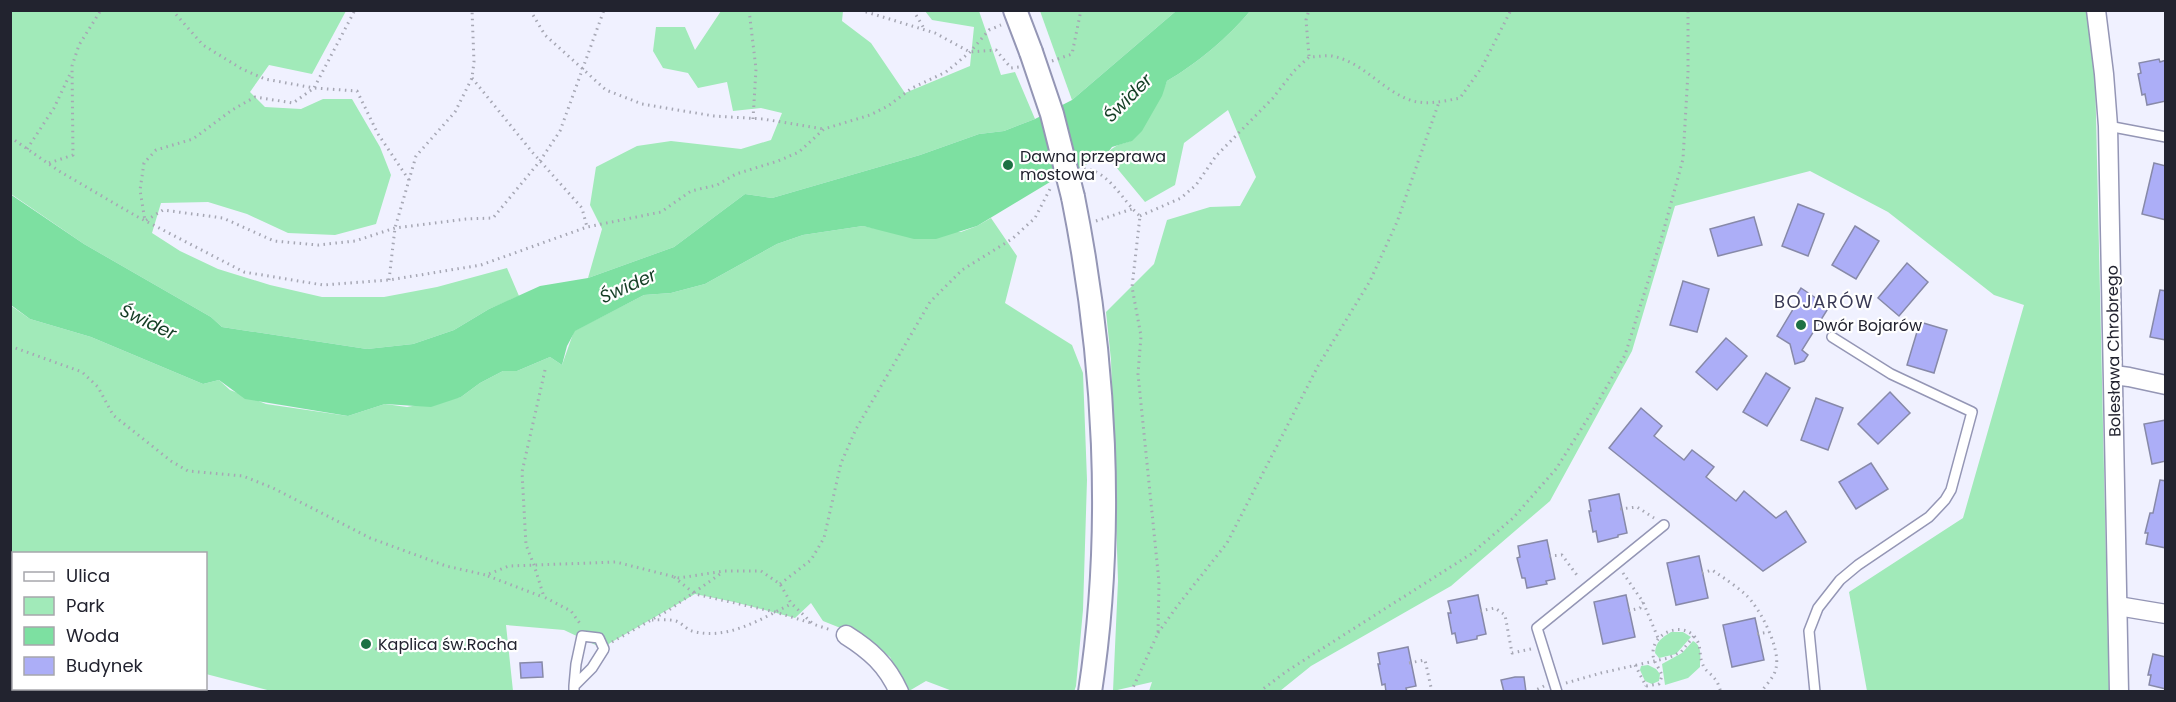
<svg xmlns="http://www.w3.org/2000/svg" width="2176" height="702" font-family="Poppins,sans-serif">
<rect width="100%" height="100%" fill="#f0f1ff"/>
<g fill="#a1eab9">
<polygon points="10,11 346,11 312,74 269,65 250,92 265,107 301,109 323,99 352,99 380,147 391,175 376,224 335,235 288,233 247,214 208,202 161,203 152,233 180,251 218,269 270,285 322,297 384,297 437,287 507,268 519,296 489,309 454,330 413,344 367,349 222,327 211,317 84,244 11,194"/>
<polygon points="721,11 843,11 842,21 871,43 905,93 970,66 974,27 932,20 925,11 979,11 1001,75 1015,72 1035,119 1004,131 979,134 920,155 772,198 745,194 674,247 588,278 602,229 590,205 596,167 637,146 671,141 741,149 771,140 782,113 761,108 733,111 727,82 698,88 688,73 663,68 653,51 656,27 685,27 695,50"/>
<polygon points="1040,11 1176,11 1072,100"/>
<path d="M 1250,11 L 2087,11 L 2095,72 L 2109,691 L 1867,691 L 1849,592 L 1963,518 L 2024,305 L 1994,295 L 1888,212 L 1810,171 L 1675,206 L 1632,351 L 1550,501 L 1451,586 L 1311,666 L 1280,691 L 1149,691 L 1152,682 L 1113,691 L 1118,581 L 1111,360 L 1106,312 L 1154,264 L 1167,220 L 1210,207 L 1240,206 L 1256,177 L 1228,110 L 1184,143 L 1175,185 L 1145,202 L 1106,155 C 1117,141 1127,145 1133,139 C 1146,126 1161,97 1167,81 C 1195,65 1230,36 1250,11 Z"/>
<polygon points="991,218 1017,256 1005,303 1072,345 1083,373 1087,480 1083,610 1076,686 1074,692 955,692 926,681 909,691 890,657 863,637 823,621 811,603 795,618 734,602 695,594 610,643 604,649 564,630 506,625 513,691 271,691 206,674 206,554 14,554 13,600 11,601 10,305 30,319 91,337 203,384 219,380 230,390 266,404 348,416 385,404 407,407 461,397 480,383 503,371 517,371 550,357 562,365 574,331 644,295 671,293 705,284 777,244 803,235 863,226 887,231 961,232 977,226"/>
<path d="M 1671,632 L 1683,632 L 1691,637 L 1676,654 L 1659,658 L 1655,653 C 1655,642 1663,637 1671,632 Z"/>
<path d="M 1693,641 C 1703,646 1700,658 1700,667 L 1688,678 L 1665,685 L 1662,664 L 1682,653 Z"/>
<polygon points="1648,665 1656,669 1660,674 1659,681 1652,684 1645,681 1640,670 1641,666"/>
</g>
<path fill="#7de0a1" d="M 1176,11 L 1250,11 C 1230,36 1195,65 1167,81 L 1162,96 L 1142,131 L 1132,141 L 1112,147 L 1106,155 L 1050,182 L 977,226 L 936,239 L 914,239 L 863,226 L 803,235 L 777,244 L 705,284 L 671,293 L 644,295 L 575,331 L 567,346 L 562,365 L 550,357 L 517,371 L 503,371 L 480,383 L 461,397 L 431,407 L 385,404 L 348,416 L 245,399 L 219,380 L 203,384 L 91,337 L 30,319 L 11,305 L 10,194 L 84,244 L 211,317 L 222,327 L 367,349 L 413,344 L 454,330 L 489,309 L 540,286 L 588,278 L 674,247 L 745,194 L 772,198 L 920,155 L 979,134 L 1004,131 L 1035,119 L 1072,100 Z"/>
<g fill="#acaef7" stroke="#8789a8" stroke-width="1.5">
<polygon points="2159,59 2160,62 2166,60 2166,101 2147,105 2145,94 2142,95 2138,74 2141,73 2139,63"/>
<polygon points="2154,163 2166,166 2166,220 2142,214"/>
<polygon points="1798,204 1824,214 1808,256 1782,246"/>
<polygon points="1754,217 1762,245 1718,256 1710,229"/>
<polygon points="1855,226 1879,241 1856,279 1832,265"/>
<polygon points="1907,263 1928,282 1899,316 1878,298"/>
<polygon points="1683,281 1709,289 1697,332 1670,325"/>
<polygon points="1801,288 1829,307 1802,350 1808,355 1804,361 1795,364 1790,344 1777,336 1798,301 1796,296"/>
<polygon points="2160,290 2166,291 2166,340 2150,337"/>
<polygon points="1920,322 1947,330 1934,373 1907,365"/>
<polygon points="1726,338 1747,356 1717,390 1696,372"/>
<polygon points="1766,373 1790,388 1767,426 1743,412"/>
<polygon points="1890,392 1910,413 1878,444 1858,424"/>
<polygon points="1816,398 1843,408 1828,450 1801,440"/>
<polygon points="1641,408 1662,426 1654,436 1684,460 1692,450 1714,467 1706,477 1736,501 1744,491 1776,518 1786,511 1806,542 1763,571 1609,448"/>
<polygon points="2166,420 2166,461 2152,464 2144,424"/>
<polygon points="1871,463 1888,489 1856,509 1839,482"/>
<polygon points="2160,480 2166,481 2166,548 2146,544 2148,533 2145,533 2150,513 2153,513"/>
<polygon points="1619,494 1627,533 1618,535 1618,537 1598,542 1596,531 1593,532 1589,511 1591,511 1589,500"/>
<polygon points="1547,540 1555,579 1546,581 1547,584 1527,588 1525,578 1522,578 1517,558 1520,557 1518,546"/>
<polygon points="1699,556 1708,598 1676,605 1667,563"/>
<polygon points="1478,595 1486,634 1477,636 1477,639 1457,643 1455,633 1452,634 1448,613 1451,613 1448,601"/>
<polygon points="1626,595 1635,637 1603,644 1594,602"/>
<polygon points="1755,618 1764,660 1732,667 1723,625"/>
<polygon points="1408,647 1416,686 1406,688 1407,692 1386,692 1385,684 1382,685 1378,664 1380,664 1378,653"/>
<polygon points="2153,654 2166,657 2166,689 2149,685 2151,675 2148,675"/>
<polygon points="542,662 543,677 521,678 520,663"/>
<polygon points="1515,677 1524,677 1526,692 1504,692 1501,680"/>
</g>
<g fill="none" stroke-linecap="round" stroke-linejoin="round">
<g stroke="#9496b5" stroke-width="12">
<g id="service">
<polyline points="2108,126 2166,137"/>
<polyline points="574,692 574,686 592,668 604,649 599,638 582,636 576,664 574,686"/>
<polyline points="1557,692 1537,628 1664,525"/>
<polyline points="1815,692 1809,631 1818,608 1840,580 1858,565 1929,517 1945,500 1951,490 1972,412 1891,374 1832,337"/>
</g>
</g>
<g stroke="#9496b5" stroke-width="21">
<g id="minor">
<polyline points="2096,10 2104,74 2108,126 2119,692"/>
<polyline points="2114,375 2129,377 2166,385"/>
<polyline points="2118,606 2166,614"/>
<path d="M 846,635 C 870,650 887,665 899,692"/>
</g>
</g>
<g stroke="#9496b5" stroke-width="26">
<g id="tertiary">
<polyline points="1015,10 1031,52"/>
<path d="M 1073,197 C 1105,357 1115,529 1090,692"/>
</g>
</g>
<g stroke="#a6a7b4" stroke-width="3" stroke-dasharray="1.5 4.5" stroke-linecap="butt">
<polyline points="172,10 203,45 242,69 265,79 314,88 355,10"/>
<polyline points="530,10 545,35 606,90 642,104 714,116 763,119 824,129"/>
<polyline points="749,10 756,69 753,119"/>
<polyline points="860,10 935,33 970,52 996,50 1011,68 1019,67"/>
<polyline points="913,10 925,30"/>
<polyline points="1309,56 1306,20 1309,10"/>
<polyline points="1052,61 1072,54 1081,10"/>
<polyline points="472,78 533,153 582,208 587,227"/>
<polyline points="10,137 59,171 136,216 244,272 323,285 389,280 481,265 587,227 661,212 691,191 717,185 736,174 778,161 799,152 824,129 870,115 888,106 912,88 946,72 970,52 989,30 1001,25"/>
<polyline points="27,149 54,108 71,72"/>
<polyline points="49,163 73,155 72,66 79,45 101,10"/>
<path d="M 1084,169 C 1109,170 1123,202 1140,216"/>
<polyline points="409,180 378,134 357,91 314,88 293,103 255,97 232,110 193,139 156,150 144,163 140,190 145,221 163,210 223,218 274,241 318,245 355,241 395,228 466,219 493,218 540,161 560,131 604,10"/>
<path d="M 1140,216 L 1181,198 L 1196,185 L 1216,156 L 1273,98 L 1294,71 L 1309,57 C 1317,57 1325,55 1332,56 C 1364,62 1383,92 1413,101 C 1428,105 1445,101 1460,98 L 1482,67 L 1511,10"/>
<polyline points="1096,221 1132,209"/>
<polyline points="389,280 395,228 416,156 455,112 472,78 474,62 472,10"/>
<polyline points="10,346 82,372 98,387 113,415 171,461 188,471 243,476 273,488 370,538 446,566 486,575 509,566 616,562 679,578 724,571 761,571 780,584 791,603 813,624 831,630"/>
<polyline points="545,370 522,472 526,545 534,565 544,597 571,611 581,625"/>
<polyline points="1620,509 1637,507 1654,518"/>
<polyline points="1549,556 1562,555 1579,578"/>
<polyline points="1623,573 1643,602 1658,638"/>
<path d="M 1702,573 L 1712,570 C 1724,578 1736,586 1746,595 C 1760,608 1781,649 1776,668 C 1775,676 1766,685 1761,692"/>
<polyline points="488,576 543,597"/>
<polyline points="674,577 695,594 775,612 811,623"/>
<polyline points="780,584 811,560 824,538 841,463 856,429 930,302 962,270 1012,239 1035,218 1051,187"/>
<polyline points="1480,611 1495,608 1505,615 1512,653 1531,649"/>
<polyline points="1628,611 1640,608 1643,602"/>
<path d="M 652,620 C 659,620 669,619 676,621 C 682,623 686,629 692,631 C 727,641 761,619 791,604"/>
<polyline points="1158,633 1178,605 1227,543 1318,366 1370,281 1397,222 1439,102"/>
<polyline points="1757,634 1769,632"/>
<polyline points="612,642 669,610 723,572"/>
<polyline points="370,646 385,653"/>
<polyline points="1409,663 1425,660 1432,692"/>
<path d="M 1635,665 L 1646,686 L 1659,684 L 1662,676 C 1660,668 1653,662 1653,654 C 1652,634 1679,622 1693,635 C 1703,645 1698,655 1703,665 C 1705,671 1712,674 1715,679 C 1718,682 1719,687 1721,692"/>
<polyline points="1566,683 1601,673 1668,658 1681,652 1694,636"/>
<polyline points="1131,692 1158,633 1159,582 1138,374 1141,336 1132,287 1140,216"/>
<polyline points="1259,692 1287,671 1471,554 1513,518 1556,469 1595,407 1625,355 1661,240 1683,159 1688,72 1688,10"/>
<polyline points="1532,692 1544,686"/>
<polyline points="1643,692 1646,686"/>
</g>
<use href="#service" stroke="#fff" stroke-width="9"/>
<use href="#minor" stroke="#fff" stroke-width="18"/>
<use href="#tertiary" stroke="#fff" stroke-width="22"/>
<g stroke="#9496b5" stroke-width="26" stroke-linecap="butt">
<polyline id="tertiary-bridge" points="1031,52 1052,114 1073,197"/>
</g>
<use href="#tertiary-bridge" stroke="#fff" stroke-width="22"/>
</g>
<g fill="#1d7143" stroke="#fff" stroke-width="2">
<circle cx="1008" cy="165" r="6"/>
<circle cx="1801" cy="325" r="6"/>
<circle cx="366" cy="644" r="6"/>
</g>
<g text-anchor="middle" stroke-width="4.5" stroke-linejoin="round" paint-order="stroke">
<g font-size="16" fill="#22232f" stroke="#fff" text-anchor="start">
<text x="1020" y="162">Dawna przeprawa<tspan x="1020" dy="18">mostowa</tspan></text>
<text x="1813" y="331">Dwór Bojarów</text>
<text x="378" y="650">Kaplica św.Rocha</text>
</g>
<g font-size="16" fill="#22232f" stroke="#fff">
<text transform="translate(2113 351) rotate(-91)" y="6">Bolesława Chrobrego</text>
</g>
<g font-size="18" font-style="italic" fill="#143e25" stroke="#fff">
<text transform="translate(1128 98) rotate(-45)" y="6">Świder</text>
<text transform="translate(628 286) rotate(-24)" y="6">Świder</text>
<text transform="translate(148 322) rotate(25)" y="6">Świder</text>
</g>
<g font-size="18" letter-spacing="1.5" fill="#393954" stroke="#fff">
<text x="1824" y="308">BOJARÓW</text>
</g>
</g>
<rect width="2176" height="702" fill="none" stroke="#22232f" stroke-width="24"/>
<rect x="12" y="552" width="195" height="138" fill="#ffffff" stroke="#a7a7ac" stroke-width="1.5"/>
<rect x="24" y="572" width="30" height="9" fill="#ffffff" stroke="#a7a7ac" stroke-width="1.5"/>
<text x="66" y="582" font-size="18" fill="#22232f">Ulica</text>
<rect x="24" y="597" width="30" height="18" fill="#a1eab9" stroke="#a7a7ac" stroke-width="1.5"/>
<text x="66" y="612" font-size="18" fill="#22232f">Park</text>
<rect x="24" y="627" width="30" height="18" fill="#7de0a1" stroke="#a7a7ac" stroke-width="1.5"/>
<text x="66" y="642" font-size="18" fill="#22232f">Woda</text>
<rect x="24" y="657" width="30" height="18" fill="#acaef7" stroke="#a7a7ac" stroke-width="1.5"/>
<text x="66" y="672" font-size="18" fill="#22232f">Budynek</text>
</svg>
